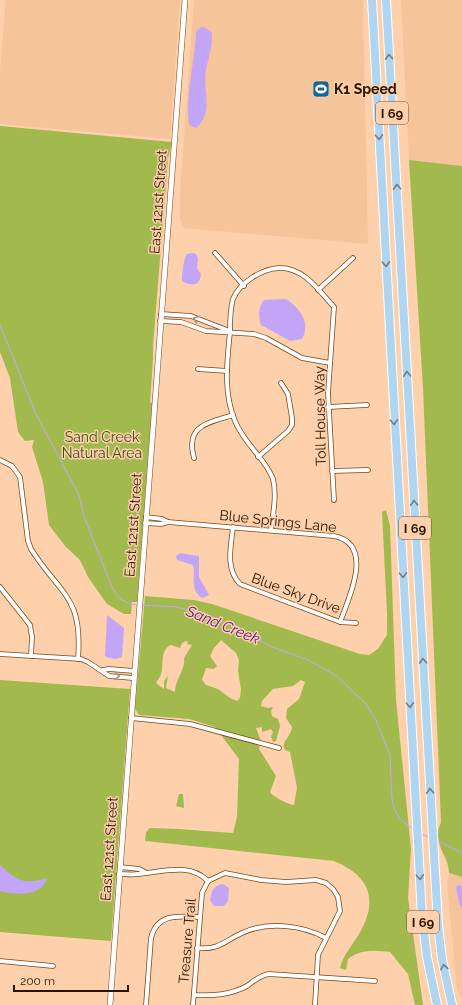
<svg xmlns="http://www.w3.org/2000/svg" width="462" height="1005" font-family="Raleway,sans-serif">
<rect width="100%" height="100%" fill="#fed0ab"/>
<g fill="#f6c49b">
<polygon points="6,0 180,0 170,139 0,124 0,71"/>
<polygon points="194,0 363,0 368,244 184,228 180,220 180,193"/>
<polygon points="401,0 462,0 462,166 409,160"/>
<polygon points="449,873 462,877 462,999 457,990 447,883"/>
</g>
<g fill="#a2b94e" fill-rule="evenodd">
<polygon points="0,126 172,142 168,159 153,346 153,360 150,402 152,403 137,602 132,602 131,614 124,614 107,604 88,577 80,560 65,546 49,525 43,482 32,447 34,440 25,441 18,432 10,378 0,352"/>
<path d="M 409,160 L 462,166 L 462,877 L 449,873 C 449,855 431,845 441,822 L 423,388 Z"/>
<path d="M 386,510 L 390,526 L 396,700 L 411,849 L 408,898 L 423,1005 L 415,1005 L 408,974 L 390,952 C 373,950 361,949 348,959 L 346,970 L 340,968 C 343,955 352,946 359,934 C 379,900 370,876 334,861 L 145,841 L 146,832 L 150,828 L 178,829 L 233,833 L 237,817 L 239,759 L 215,727 L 189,719 L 139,715 L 135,709 L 145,596 L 194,600 L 212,604 L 360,654 L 369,655 L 378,649 L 387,635 L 387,613 L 382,512 ZM 221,640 L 236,653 L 239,660 L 238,671 L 241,689 L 240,698 L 237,701 L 230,698 L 218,689 L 206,685 L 202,680 L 206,668 L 214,669 L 217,666 L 210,656 L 214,648 ZM 186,641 L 188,642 L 187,644 L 192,645 L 184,658 C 186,669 175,679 175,692 L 166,688 L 168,676 L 164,681 L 164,689 L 156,683 C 158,679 161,676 162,671 C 163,662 161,649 171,645 L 180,648 L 182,643 ZM 301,680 L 305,682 L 299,699 L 287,709 L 286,718 L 292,727 C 291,738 280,741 285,750 L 290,752 L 297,788 L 294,805 C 289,805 272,796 270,792 L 276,776 L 259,749 L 261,741 L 256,728 L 262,727 L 262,732 L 271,729 L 273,732 L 271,736 L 273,742 L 276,741 L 280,726 L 278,719 L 272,716 L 271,711 L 273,707 L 268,708 L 261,706 L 262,701 L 273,689 L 293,686 Z"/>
<polygon points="0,680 130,689 111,941 0,932"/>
<polygon points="179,794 183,794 184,808 176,806"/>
</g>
<g fill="#c3a5f8">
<path d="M 201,27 L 206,28 L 212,33 C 212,49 209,55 206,70 C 202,90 215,112 196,128 L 189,125 C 185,93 195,63 196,32 Z"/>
<path d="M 192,253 L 196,254 L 198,258 L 197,268 L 201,274 C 200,286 192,287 182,281 C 182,273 183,261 187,254 Z"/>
<path d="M 286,299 C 300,308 311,323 302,339 L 290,341 L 261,325 C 258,316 258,308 264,300 Z"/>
<path d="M 180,553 L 199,556 L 199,577 L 209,595 L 202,598 C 189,589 196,577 193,565 L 177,560 L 176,556 Z"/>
<path d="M 107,615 L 124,628 L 122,657 C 116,660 111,659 105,656 Z"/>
<path d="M 0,865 C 17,881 24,885 47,878 C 42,897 15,895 0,891 Z"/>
<path d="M 223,884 L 229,888 L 228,901 L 224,906 L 214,906 L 210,900 C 211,891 214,885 223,884 Z"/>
<polygon points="458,885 462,886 462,906 460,907 456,887"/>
</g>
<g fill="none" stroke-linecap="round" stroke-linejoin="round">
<g stroke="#c3a5f8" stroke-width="1">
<polyline points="0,325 36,414 79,495 84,516 112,587 120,599 130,604 138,605"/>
<polyline points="142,605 177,607 202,613 237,628 272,647 308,660 337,676 366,704 376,720 390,755 392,798 394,809 400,819 413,829"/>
<polyline points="421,834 429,837"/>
<polyline points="438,841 462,853"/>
</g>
<g stroke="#774617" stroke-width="5.5">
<g id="minor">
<polyline points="215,253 244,286"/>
<polyline points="318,290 353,258"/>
<polyline points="161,314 191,316 227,330"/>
<polyline points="160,321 181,322 206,331 254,334 266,338 302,358 330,363"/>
<polyline points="198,369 227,371"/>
<polyline points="328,407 367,405"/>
<polyline points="258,457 288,431 292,425 292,418 288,394 281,383"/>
<path d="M 194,458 C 185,425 208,423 233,415"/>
<path d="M 0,460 L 12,466 L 20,477 L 28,541 L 31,549 C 61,596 83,596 78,659"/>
<polyline points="332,471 368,470"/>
<polyline points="146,517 162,519 168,522"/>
<path d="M 145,523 L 161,524 L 168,522 L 334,536 C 375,544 349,598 340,622"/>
<path d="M 233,527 C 231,546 225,569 240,584 L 340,622 L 356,623"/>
<path d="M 271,530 C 273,514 277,495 273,479 C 266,459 244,444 235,421 C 223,392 227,362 230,332 C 230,321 230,309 233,299 C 240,282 262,269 279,268 C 304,267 319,291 334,307 L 328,393 L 334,500"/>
<polyline points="0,587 30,625 32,637 31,656"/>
<polyline points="0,654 81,659 88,662 109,676 133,678"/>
<polyline points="103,670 109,669 134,671"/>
<polyline points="131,718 190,724 279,748"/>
<polyline points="120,867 139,869 145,872"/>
<path d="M 119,874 C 126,874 132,875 138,874 C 162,872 189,862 208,881"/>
<path d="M 197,948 C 220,950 224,941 242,933 C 267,921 302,925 326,938"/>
<polyline points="0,961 53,966"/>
<path d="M 194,995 C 213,996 230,995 247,986 C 254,981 260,975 269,974 L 375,981"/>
<path d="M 146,1005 L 151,938 C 157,913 179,916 199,917"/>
<polyline points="193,1005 202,893 208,881 225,873 261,880 286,882 316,880 326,883 333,889 338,897 340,911 318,955 315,1005"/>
</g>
</g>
<g stroke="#774617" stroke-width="6">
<polyline id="tertiary" points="110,1005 185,0"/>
</g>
<g stroke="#fff" stroke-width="10">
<g id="motorway">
<polyline points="372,0 422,916 427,957 437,1005"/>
<polyline points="386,0 438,925 442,959 452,1005"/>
</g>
</g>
<use href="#minor" stroke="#fff" stroke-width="4"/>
<use href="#tertiary" stroke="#fff" stroke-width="5"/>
<use href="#motorway" stroke="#afd5f1" stroke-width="8"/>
</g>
<defs><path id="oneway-chevron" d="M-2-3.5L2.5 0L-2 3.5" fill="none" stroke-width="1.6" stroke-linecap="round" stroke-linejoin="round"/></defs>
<g stroke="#727e86">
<use href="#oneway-chevron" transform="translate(389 57) rotate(-93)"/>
<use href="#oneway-chevron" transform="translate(379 137) rotate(87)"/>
<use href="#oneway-chevron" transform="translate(397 187) rotate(-93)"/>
<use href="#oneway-chevron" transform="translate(386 264) rotate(87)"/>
<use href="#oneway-chevron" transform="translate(407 374) rotate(-93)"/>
<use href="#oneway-chevron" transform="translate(394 422) rotate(87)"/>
<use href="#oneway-chevron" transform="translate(414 503) rotate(-93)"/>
<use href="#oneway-chevron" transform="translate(403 575) rotate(87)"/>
<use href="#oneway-chevron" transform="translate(423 661) rotate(-93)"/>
<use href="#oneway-chevron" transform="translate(410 705) rotate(87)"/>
<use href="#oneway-chevron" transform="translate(430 791) rotate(-93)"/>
<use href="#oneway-chevron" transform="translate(420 877) rotate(87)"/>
<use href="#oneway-chevron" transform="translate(444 967) rotate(-100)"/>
</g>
<g stroke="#9e958e">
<use href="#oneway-chevron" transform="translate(196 319) rotate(-159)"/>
<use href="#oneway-chevron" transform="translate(117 676) rotate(5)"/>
</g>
<defs>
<g id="stadium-square" transform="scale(0.9)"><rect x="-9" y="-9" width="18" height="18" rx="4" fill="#116999" stroke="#fed0ab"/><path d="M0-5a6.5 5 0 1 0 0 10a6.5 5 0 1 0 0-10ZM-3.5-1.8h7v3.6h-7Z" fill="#fff"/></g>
</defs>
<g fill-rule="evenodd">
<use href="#stadium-square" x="321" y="89"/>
</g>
<g text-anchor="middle" stroke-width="3" stroke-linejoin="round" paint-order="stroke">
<g fill="#fed0ab" stroke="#684c35" stroke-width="1">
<rect x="376" y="102" width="32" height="22" rx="3"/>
<rect x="399" y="517" width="32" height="22" rx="3"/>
<rect x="407" y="911" width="32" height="22" rx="3"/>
</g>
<g font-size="13" font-weight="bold" fill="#281403">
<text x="392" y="118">I 69</text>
<text x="415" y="533">I 69</text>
<text x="423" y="927">I 69</text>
</g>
<g font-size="14" font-weight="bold" fill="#281403" stroke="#fed0ab" text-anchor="start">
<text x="334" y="94">K1 Speed</text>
</g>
<g font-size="14" fill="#281403" stroke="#fed0ab">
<text transform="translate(158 202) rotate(-86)" y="5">East 121st Street</text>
<text transform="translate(320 416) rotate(-91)" y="5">Toll House Way</text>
<text transform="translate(278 521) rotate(6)" y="5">Blue Springs Lane</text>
<text transform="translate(133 525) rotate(-86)" y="5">East 121st Street</text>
<text transform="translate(296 593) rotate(20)" y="5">Blue Sky Drive</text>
<text transform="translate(109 849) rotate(-86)" y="5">East 121st Street</text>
<text transform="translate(187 941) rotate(-85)" y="5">Treasure Trail</text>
</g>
<g font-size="14" fill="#3e4918" stroke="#fed0ab">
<text x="102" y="442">Sand Creek<tspan x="102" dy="16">Natural Area</tspan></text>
</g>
<g font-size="15" font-style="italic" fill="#50108b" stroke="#fed0ab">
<text transform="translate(223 625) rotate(22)" y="5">Sand Creek</text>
</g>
</g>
<path d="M14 985v6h114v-6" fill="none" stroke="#281403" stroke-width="2"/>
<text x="20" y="985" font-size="12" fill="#281403" stroke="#fed0ab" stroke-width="3" paint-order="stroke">200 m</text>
</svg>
